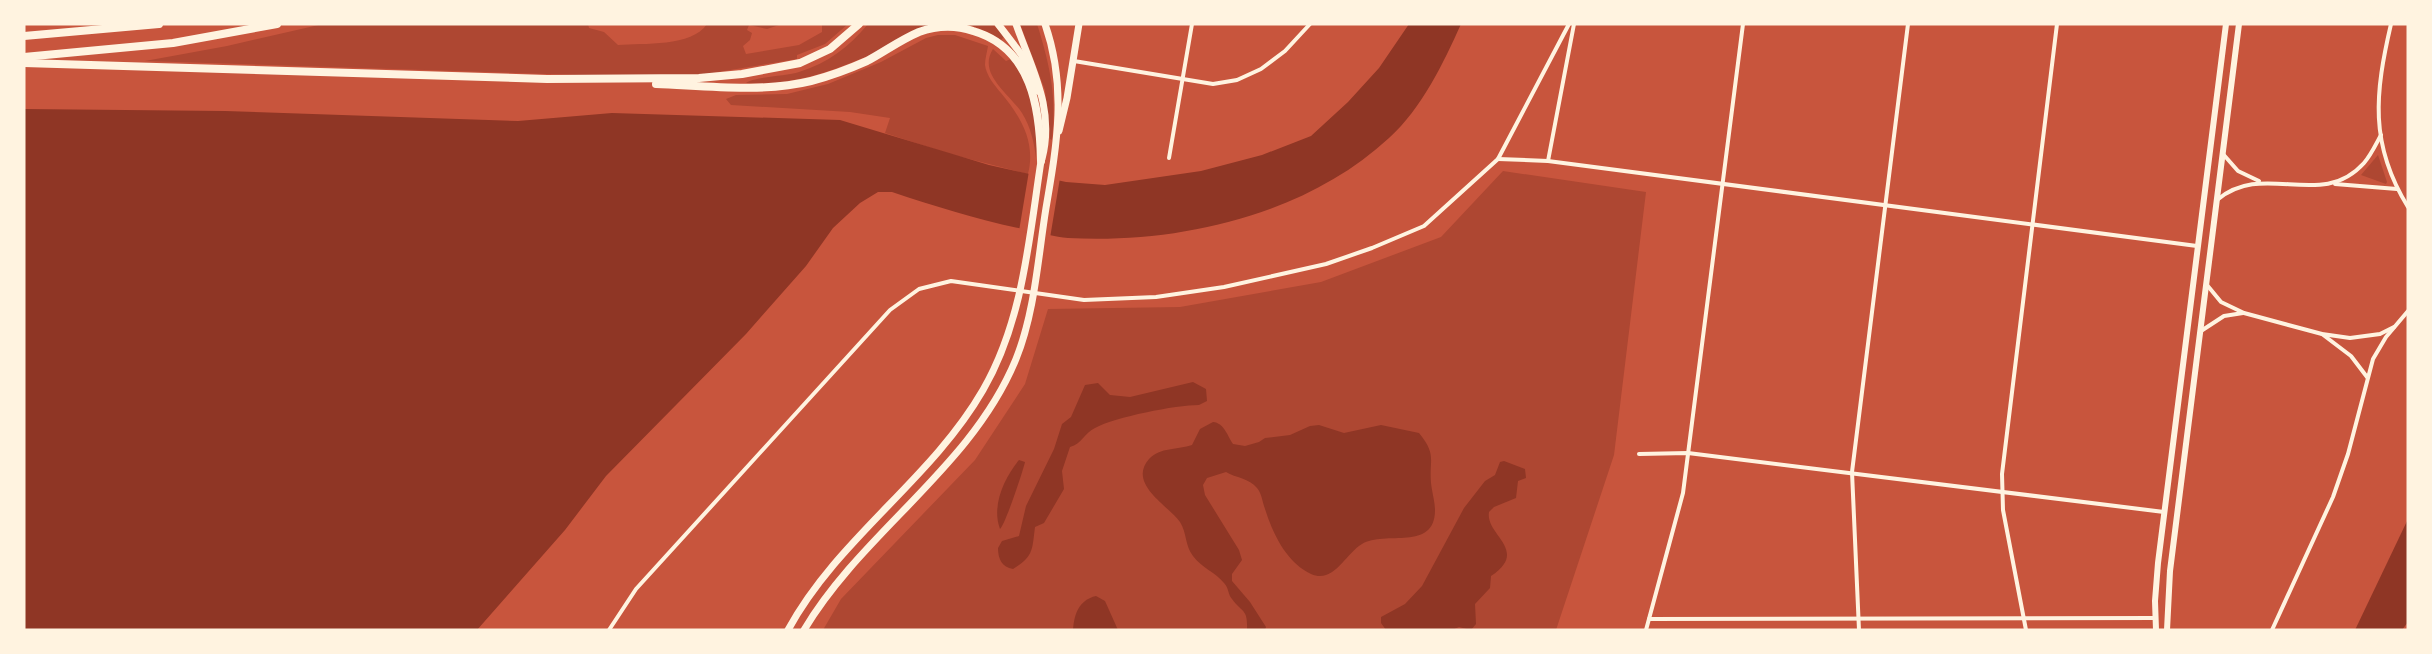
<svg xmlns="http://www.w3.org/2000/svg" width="2432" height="654" font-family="Figtree,sans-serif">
<rect width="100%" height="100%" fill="#c8553d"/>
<g fill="#ae4732">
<path d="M 323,24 L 588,24 L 589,28 L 604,32 L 618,45 C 643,43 692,47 707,24 L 782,24 L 767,29 L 749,25 L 747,30 L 752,33 L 750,40 L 743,46 L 746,54 L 799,45 L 822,32 L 822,24 L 848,24 L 825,44 L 797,55 L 797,59 L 700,75 L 637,77 L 145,61 L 227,46 Z"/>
<path d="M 868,24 L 992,24 L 1005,36 L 1001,40 C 985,30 963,20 944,24 C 930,27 914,36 901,42 C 847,64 806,86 746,83 C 752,77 787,76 799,72 C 828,63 849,47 868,24 Z"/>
<path d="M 1020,24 L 1037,24 C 1050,65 1057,97 1052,140 L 1050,139 L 1045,90 Z"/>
<path d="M 938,35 L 955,35 L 988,46 C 987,52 985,59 985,65 C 986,75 995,86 1001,93 C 1021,117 1036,142 1028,174 L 950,154 L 885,133 L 890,118 L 850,112 L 731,105 L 726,99 L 736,95 L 787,94 L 828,84 L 881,62 L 926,38 Z"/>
<path d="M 993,49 L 1006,61 L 1011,59 C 1032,88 1039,123 1036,158 C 1034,142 1031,128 1022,113 C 1010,94 977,74 993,49 Z"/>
<polygon points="2378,155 2387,182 2386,184 2361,175"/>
<polygon points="1503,171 1646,192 1614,455 1556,630 823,630 841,599 975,460 1025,384 1048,309 1180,307 1321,282 1441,237"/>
</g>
<g fill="#8f3625">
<path d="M 1409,24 L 1461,24 C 1443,64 1422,108 1389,138 C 1306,215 1179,244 1068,238 C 1055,237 1041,233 1028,230 C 982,221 937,207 892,192 L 878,192 L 860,203 L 833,228 L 806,266 L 746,334 L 606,476 L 565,530 L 477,630 L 24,630 L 24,109 L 225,111 L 518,121 L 612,113 L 840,120 L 989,165 L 1066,182 L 1105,185 L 1201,171 L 1262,155 L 1311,136 L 1348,102 L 1379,68 Z"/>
<path d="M 1193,382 L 1206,389 L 1207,401 L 1199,405 C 1176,405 1115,417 1095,428 C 1084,433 1082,444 1070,447 L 1062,471 L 1064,489 L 1044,523 L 1035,527 C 1032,550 1034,556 1013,569 C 1002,567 998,559 998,548 L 1002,541 L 1019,536 L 1026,506 L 1054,449 L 1062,424 L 1071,417 L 1085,385 L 1098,383 L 1110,395 L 1130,397 Z"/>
<path d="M 1213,422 C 1224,423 1227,435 1233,444 L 1245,446 L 1259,442 L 1265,438 L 1290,435 L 1310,426 L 1319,425 L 1344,433 L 1381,425 L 1419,433 C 1437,455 1429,459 1431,483 C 1432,492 1435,502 1435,510 C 1435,552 1385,530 1362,544 C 1345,554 1334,584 1311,574 C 1286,562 1273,534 1265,509 C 1262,501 1262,494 1257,488 C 1249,478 1236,478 1226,472 L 1207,478 L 1203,485 L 1205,495 L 1239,550 L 1242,560 L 1232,574 L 1232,581 L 1250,602 L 1266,627 L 1265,630 L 1247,630 C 1248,608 1242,613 1232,599 C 1228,595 1229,588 1224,583 C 1215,572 1202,568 1193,556 C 1185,546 1187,533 1180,522 C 1169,506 1127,484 1149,459 C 1160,447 1178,450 1192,445 L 1200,429 Z"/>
<path d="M 1019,460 L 1025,462 C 1023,471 1005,525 1000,529 C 991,505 1005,477 1019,460 Z"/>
<path d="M 1504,461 L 1525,469 L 1526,478 L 1518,481 L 1516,498 L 1494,507 L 1489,512 C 1485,535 1530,550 1491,576 L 1490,588 L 1475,604 L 1476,624 L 1471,630 L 1459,627 L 1452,630 L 1386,630 L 1381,623 L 1381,617 L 1405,604 L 1422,586 L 1464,508 L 1485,481 L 1495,475 L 1500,462 Z"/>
<polygon points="2408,519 2408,622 2402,630 2355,630"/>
<path d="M 1096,596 L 1105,601 L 1118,630 L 1073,630 C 1074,614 1079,600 1096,596 Z"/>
</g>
<polygon fill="#c8553d" points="1029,171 1060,178 1050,238 1019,231"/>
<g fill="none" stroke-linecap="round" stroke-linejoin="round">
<g stroke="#fff3e0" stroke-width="4">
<path d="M 2391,24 C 2375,93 2369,144 2408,207"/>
<polyline points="1074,61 1213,84 1237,80 1261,69 1285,51 1310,24"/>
<polyline points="2223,154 2238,171 2259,181"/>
<polyline points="1169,158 1192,24"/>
<polyline points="1498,159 1548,161 2197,246"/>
<polyline points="1548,161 1574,24"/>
<polyline points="2335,184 2397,189"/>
<path d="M 2217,200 C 2264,160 2321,211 2364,163 C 2371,155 2376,144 2381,135"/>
<polyline points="2207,285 2221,302 2244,313 2322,334 2350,338 2380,334 2394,327"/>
<polyline points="2201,331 2224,316 2243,313"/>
<polyline points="2322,334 2351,356 2367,377"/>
<polyline points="1639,454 1688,453 2164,512"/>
<polyline points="1649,619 2155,618"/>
<polyline points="609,630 636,589 890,310 919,289 951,281 1084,300 1156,297 1224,287 1326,264 1372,248 1424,226 1498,159 1569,24"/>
<polyline points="1646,630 1683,493 1743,24"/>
<polyline points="1859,630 1852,472 1908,24"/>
<polyline points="2026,630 2003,510 2002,474 2057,24"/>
<polyline points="2272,630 2333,497 2348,454 2373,359 2386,337 2408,311"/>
</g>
<g stroke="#fff3e0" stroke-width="6">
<polyline points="2156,630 2155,601 2158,563 2226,24"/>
<polyline points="2167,630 2170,571 2239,24"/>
</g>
<g stroke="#fff3e0" stroke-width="7">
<polyline points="998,24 1021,54 1038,91"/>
<path d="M 1016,24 C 1032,70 1055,108 1042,159"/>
<polyline points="1059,131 1067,98 1079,24"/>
</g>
<g stroke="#fff3e0" stroke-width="7">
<path d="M 788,630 C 838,538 931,480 983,390 C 1023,321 1029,239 1041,161"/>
<path d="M 804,630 C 863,531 972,467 1016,359 C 1035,312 1038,257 1046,208 C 1057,144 1067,87 1045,24"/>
</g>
<g stroke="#fff3e0" stroke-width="8">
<polyline points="24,36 159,24"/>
<polyline points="24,57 173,43 277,24"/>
<polyline points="24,63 547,79 699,78 742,74 800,63 830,49 859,24"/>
<path d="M 656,84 C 706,86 762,93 811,81 C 830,76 849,69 867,61 C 884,52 900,40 919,32 C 936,26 955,25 973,31 C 1032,48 1040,109 1041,161"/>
</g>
</g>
<rect width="2432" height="654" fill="none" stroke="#fff3e0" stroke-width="51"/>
</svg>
